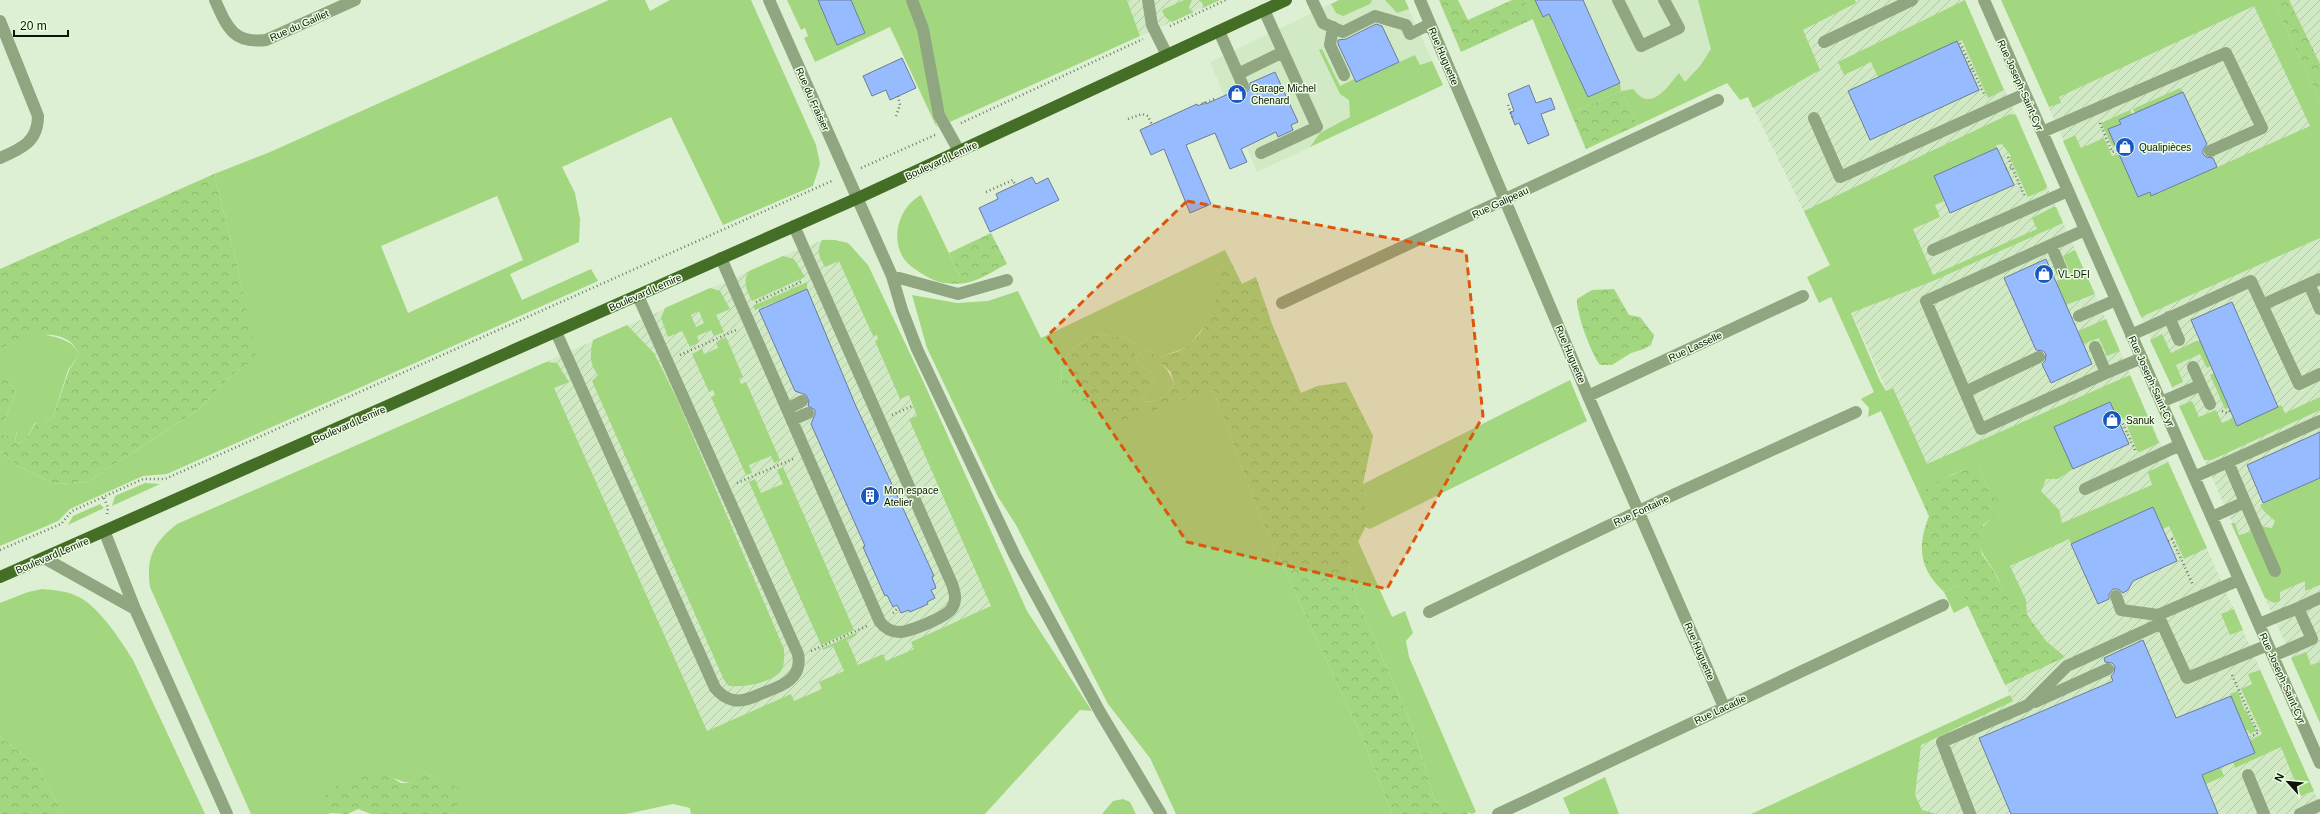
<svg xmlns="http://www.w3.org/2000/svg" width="2320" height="814" font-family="Helvetica,sans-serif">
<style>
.built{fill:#d2e9c5}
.industrial{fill:url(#industrial-furrows)}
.grass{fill:#a2d780;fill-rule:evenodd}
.forest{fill:url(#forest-crowns);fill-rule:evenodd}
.building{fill:#96bcff;stroke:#6d7c96}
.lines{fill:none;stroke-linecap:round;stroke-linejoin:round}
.path{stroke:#6e7a68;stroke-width:2.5;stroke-dasharray:1 3;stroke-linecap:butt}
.minor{stroke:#8fa681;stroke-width:12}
.major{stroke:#446d26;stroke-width:12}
.marked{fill:#dd560c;fill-opacity:0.2;stroke:#dd560c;stroke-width:3;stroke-dasharray:8 5;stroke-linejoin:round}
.labels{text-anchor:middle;stroke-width:3;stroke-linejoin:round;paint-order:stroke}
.street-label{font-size:10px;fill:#0d130a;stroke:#ebfee0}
.poi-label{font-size:10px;fill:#0d130a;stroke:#ebfee0;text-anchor:start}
</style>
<defs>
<pattern id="industrial-furrows" width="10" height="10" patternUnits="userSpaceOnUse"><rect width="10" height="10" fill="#d2e9c5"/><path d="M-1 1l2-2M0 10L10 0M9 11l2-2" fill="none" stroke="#b3c7a8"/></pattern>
<pattern id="forest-crowns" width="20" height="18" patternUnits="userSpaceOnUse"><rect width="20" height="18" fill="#a2d780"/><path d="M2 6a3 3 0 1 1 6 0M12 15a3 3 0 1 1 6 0" fill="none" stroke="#8ab86d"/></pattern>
</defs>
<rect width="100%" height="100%" fill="#def0d3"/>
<path class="built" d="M1339,0H1405L1443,85L1257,172L1210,62Z
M1525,0H1707L1727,83L1586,149Z"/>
<path class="industrial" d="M1127,0H1220L1140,36Z
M1707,0H1965L2320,805V814H1919L1898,747L2010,695L1958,585L1919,494L1923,478L1887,391L1830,265L1748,97Z
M2267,0H2320V722L2046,101Z
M827,239L848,243L868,265L923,381L1027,611L707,752L537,366L804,247Z"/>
<path class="grass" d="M609,0H645L650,11L670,0H751L816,145L820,164L813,186L723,225L671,117L562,167L575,193L580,219L579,242L510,274L522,300L591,269L598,281L167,474L143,476L70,509L58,521L0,546V451L18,466L55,484L87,482L198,410L233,374L256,358L239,273L214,174L270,152ZM497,196L523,260L408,313L381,246Z
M787,0H818L837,45L865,33L851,0H908L923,45L937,128L890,27L815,62L804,38L808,36L805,28L801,30Z
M916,0H1127L1140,36L950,122L945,114Z
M1184,0H1192L1189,7L1190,10L1194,12L1172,22L1166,18L1162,11L1164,9Z
M1199,0H1220L1203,8V4Z
M1339,0H1372L1370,4L1343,16L1336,13L1331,4Z
M1385,0H1405L1409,9L1397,13Z
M1525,0H1535L1543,17L1558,10L1552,22L1562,44L1570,40L1573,65L1588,97L1620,83L1621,91L1633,89C1636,92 1640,97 1643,98C1658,104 1671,82 1679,73L1685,82L1700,66L1711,49L1698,0H1855L1856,3L1803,30L1820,70L1753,108L1748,97L1740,100L1727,83L1638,125L1621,91L1571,113Z
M1965,0L2004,90L1988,98L1962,40L1878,77L1871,62L1844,75L1838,62Z
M2001,0H2273L2320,101V238L2141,317L2063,141L2075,135L2081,148L2104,138L2112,156L2120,154L2138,197L2150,192L2152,196L2310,126L2254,6L2059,97L2061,103L2049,107Z
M1322,49L1340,86L1354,79L1356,82L1415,55L1420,65L1432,61L1443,85L1310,147L1320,133L1350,117L1349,100L1340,94L1319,50Z
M2180,88L2183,92L2135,113L2133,109Z
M2130,110L2132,115L2119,120L2121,124L2109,129L2116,145L2112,146L2101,123Z
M2010,114L2016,115L2047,186L2046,189L2028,197L2010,158L2011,156L2002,144L1996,145L1997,148L1934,176L1944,201L1935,205L1940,217L1913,229L1933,275L2037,229L2032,218L2053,207H2056L2063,223L1933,281L1851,313L1880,381L1886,391L1893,388L1927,464L2130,375L2159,443L2140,452L2137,451L2124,418L2119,420L2110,402L2055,427L2073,469L2058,479H2046L2041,491L2059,510L2062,523L2152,485L2148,472L2168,462L2207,548L2184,559L2169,526L2163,529L2153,507L2071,544L2069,539L2010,566L2026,600L2027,615C2020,609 2012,603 2006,596C2002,590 2000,581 1996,574C1983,553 1966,538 1993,517L1990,493L1979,468C1956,468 1938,483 1919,494L1881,411L1868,417L1869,408L1861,399L1874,392L1831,297L1819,303L1807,277L1830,265L1804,211Z
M921,195L960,276C957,278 953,281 949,282C941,284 933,280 926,276C919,272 909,266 904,259C890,238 899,207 921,195Z
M822,240H835L848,243L868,265L923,381L1027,611L1092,711L1080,710L985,814H691L690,808L673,804L626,814H453L460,790L425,772L412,783C403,783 399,779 391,778C348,768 346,778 328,813L331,814H251L150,587C146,558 153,543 177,524L546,362L557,363L569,382L554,388L707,731L791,694L794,701L822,689L819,682L844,671L833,646L823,650V648L856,633L857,635L847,640L858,665L883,654L886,661L914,649L911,642L991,606L909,419L917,416L909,395L900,399L875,341L878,339L877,335L873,336L839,261L825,267C819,257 816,250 822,240Z
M1225,250L1231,262L1216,269L1219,284L1211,318L1188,347L1160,357L1125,338L1094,334L1070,351L1061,367L1062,387L1123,420L1213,390L1261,519L1362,737L1392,814H1176L1150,758L1108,704L1016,525L998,497L927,348L912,295L957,303L988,301L1018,291L1041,338Z
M2075,250L2095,294L2066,305L2056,281L2071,275L2063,256Z
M783,256L794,259L805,277L752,301C747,291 742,281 749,271Z
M807,282V289L755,310L753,306Z
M710,288L720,291L730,309L716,315L724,332L714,336L711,330L697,336L699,342L690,347L682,331L668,337L661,318L665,308ZM699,311L704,323L696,327L691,315Z
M2106,319L2120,351L2107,356L2099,338L2083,344L2078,331Z
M627,325L654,353L677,399L784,649C784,656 785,665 781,671C772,683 743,687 729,686L724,680L592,381L598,375C589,364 590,354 593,340Z
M43,334C58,338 74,340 79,355L68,370L53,417L44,423H35L27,437L19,444L15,441L17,431L4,438V422L16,392L7,379H0V350C14,340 26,336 43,334Z
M2162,334L2171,353L2196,341H2200L2211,366L2207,368L2200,354L2176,365L2183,382L2172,387L2150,340Z
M726,337L743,377L739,379L741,384L746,382L780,460L774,463L771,456L749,465L752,473L746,475L711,397L715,395L713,390L709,392L692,354L702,349L704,354L718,348L716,342Z
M1135,351C1153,360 1168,363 1174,384C1166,396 1157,404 1142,401L1155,376L1137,362Z
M2214,373L2229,408L2225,409L2210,375Z
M1570,380L1587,421L1370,529L1365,527L1363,484Z
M2320,397V410L2212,460H2204L2179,406L2192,401L2199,417L2216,410L2222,423L2233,418L2237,425L2281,405L2285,413Z
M783,467L854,630L821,645L749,482L755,479L761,493L783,484L777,470Z
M2320,478V585L2305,591V581L2280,592V601L2274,603L2265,598L2231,523H2235L2239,535L2250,532V525L2258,521L2264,527L2272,528L2275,521L2264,511L2260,505Z
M145,483L160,484L112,506L115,496Z
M100,504L104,508L68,525L73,516Z
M1358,541L1392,617L1405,611L1413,633L1406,641L1409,657L1476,812L1472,814L1435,801L1411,723L1357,600L1348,561Z
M1958,585L1969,605L1954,613L1944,592Z
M42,589C55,590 67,591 79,597C100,608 121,641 133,660L205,814H63L38,768L0,736V603L28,592Z
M2234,609L2243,630L2230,635L2221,614Z
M2306,652L2311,665L2320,662V723L2291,658Z
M2260,670L2314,791L2301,796L2281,747L2235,768L2233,762L2249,741L2262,734L2241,689L2252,684L2248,674Z
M2238,691L2244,709L2246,710L2256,731L2250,734L2248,730L2245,731L2230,694Z
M2010,695L2013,701L1921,745L1915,795L1922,810L1937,814H1751Z
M2220,767L2224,776L2206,784L2202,775Z
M1605,777L1619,814H1570L1563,798Z
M1123,799L1130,802L1136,814H1102L1113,801Z"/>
<path class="forest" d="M1439,0H1458L1468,20L1512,0H1525L1533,19L1461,52Z
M2273,0H2289L2320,64V101Z
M1621,91L1638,125L1586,149L1571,113Z
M214,174L239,273L257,358L233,374L198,410L87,482L55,484L18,466L0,451V379H7L16,392L4,422V437L17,430L15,441L19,444L27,437L36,423H44L53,417L69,370L79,355C68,323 20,335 0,350V269Z
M991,233L1007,264C978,279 969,289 935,281L949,282L960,276L949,253Z
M1231,262L1242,284L1256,277L1272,324L1301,393L1317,386L1346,382L1373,436L1363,484L1367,524L1348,561L1357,600L1411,723L1435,801L1467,811L1468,814H1392L1362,737L1261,519L1213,390L1123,421L1085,403L1062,387L1061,367L1070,351L1094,334L1125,338L1160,357C1168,354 1181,352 1188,346C1210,327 1221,297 1216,269ZM1135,351L1161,364L1171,372L1174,384C1166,396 1157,404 1142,401L1155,376L1137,362Z
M1614,289L1629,315L1640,317L1654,335L1651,345L1644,349L1631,353L1612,365H1600C1591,353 1576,313 1577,299L1592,290Z
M1969,468H1979L1990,493L1999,501L1993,517L1983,525L1979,540L1982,555L1995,573L2006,596L2027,615L2046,641L2065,657L2005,685L1958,585L1944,592C1919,569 1917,547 1929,516L1919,494L1938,481Z
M0,736L38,768L63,814H0Z
M365,770L381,771L401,783H411L425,772L460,789L461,796L453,814H371L358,809L348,814L328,813L324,797L331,789Z"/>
<path class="building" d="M818,0H851L865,33L837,45Z
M1535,0H1583L1620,83L1588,97L1549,14L1543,17Z
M1376,24L1382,26L1399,62L1356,82L1338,44V40L1346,39Z
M1957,41L1979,90L1870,140L1848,91Z
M902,58L916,88L890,100L886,90L872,96L863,76Z
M1275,72L1298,122L1291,125L1293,130L1278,137L1276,132L1241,149L1247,162L1230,169L1215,133L1186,145L1211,204L1190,213L1164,149L1151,155L1140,130L1197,104L1198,106L1205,102L1206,104L1237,90L1242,93H1246L1250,87V83Z
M1529,85L1536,103L1551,98L1555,109L1541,114L1549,135L1528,144L1519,123L1515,125L1510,112L1514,111L1508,94Z
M2183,92L2207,144L2203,150V154L2206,157L2213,158L2217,167L2151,196L2150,192L2138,197L2108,129L2121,124L2119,120Z
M1997,148L2014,185L1950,213L1934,176Z
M1032,177L1036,184L1048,178L1059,200L990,232L979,208L998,199L996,194Z
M2046,259L2092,364L2051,383L2042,364L2045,361L2046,354L2043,351L2036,350L2004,278Z
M807,289L855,404L934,576L932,577L936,588L931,590L935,598L927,602L928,604L910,612L909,610L901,613L897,605L893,607L887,595L885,596L863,547L865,546L811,424L815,414V410L808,406L809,401L806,395L795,391L759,310Z
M2232,302L2278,407L2237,426L2191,320Z
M2110,402L2129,444L2073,469L2054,427Z
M2320,432V478L2263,503L2247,465Z
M2153,507L2177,561L2133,581L2128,590L2123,593L2118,589H2113L2109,594V599L2098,604L2071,544Z
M2143,640L2176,718L2231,696L2255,753L2202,775L2218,814H2011L1979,738L2113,681L2111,676L2114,673L2115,666L2112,663L2105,662L2104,658Z"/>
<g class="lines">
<path class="path" d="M1170,26L1226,0
M1960,43L1973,70
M1970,71L1973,70L1985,96
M1202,104L1214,99
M1508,105L1513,119
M896,116L900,105L898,96
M1128,119L1142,114L1148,116L1152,125
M961,123L1143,39
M2100,123L2112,152L2118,150
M2008,157L2012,167
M861,168L935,135
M2006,169L2012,167L2024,195
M986,192L1013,180L1015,185
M756,302L803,281
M680,355L736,330
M2222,411L2227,413L2230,411
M892,415L912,406
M2120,423L2122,422L2135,450
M737,483L793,459
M104,498L108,508L107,514
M2168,541L2172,539L2193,585
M0,550L61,524L72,511L143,479H165L834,180
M893,613L898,608
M811,651L867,626
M2232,675L2258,733L2250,737"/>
<path class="minor" d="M215,0C227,27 233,44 266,40L355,0
M769,0L892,276L902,310L917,349L1015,556L1100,712L1161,814
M912,0L923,29L939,115L959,151
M1148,0L1152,25L1167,55
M1312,0L1323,23L1343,32L1375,16L1406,25L1410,34L1430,24
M1420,0L1588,396L1724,707
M1618,0L1641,46L1679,28L1664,0
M1984,0L2320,763
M0,21L38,116C38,142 21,149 0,158
M1333,27L1330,45L1344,75
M1219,31L1238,74L1283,52L1264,10
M1824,42L1912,0
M1238,74L1243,86
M1814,118L1840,177L2025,94
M2042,132L2226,53L2262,128L2210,151
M1261,153L1317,127L1283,52
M2051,245L1926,301L1981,429L2106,373
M1933,250L2068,191
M721,258L880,622C885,628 891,632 899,632C909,632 947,617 952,608C957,600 955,593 952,584L794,226
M2062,271L2051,245L2085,230
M892,276L958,294L1007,280
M2309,284L2320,309
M1282,303L1718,100
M2262,305L2320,279
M2079,316L2116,300
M2169,317L2179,340
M556,332L715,688C720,694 725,698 733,700C744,702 753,697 763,693C782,686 803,679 798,654L638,296
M2131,335L2251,281L2299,384L2320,374
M2095,347L2106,373L2142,358
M2201,385L2210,404
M1965,392L2039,357
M1588,396L1803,296
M2161,402L2201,385L2193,367
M787,409L802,401
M792,420L808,413
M2228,462L2320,421
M2194,477L2228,462L2245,502L2212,517
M2085,489L2180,445
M2245,502L2275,571
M105,533L135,609L227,814
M44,558L135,609
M2239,580L2158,615L2187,678L2268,645
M2116,596L2121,610L2158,615
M2298,608L2320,598
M1429,612L1662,500L1856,412
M2259,624L2298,608L2312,639L2273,656
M2035,702L2108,669
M2248,775L2264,814
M1498,814L1943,605
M1970,814L1942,742L2028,705L2067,666L2162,623
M2300,814L2320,805"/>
<path class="major" d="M0,577L858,198L1286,0"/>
</g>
<path class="marked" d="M1187,201L1466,252L1483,416L1387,589L1187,542L1047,336Z"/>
<defs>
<g id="shop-disc" transform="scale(1)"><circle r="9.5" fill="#1a56c2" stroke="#ebfee0"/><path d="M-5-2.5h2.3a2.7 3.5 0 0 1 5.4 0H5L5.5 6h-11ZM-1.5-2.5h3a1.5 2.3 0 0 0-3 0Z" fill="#fff"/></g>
<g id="building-disc" transform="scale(1)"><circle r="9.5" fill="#1a56c2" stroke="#ebfee0"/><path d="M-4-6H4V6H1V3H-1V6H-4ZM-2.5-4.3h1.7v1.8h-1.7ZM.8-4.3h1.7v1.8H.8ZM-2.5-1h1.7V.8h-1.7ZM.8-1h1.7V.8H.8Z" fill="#fff"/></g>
</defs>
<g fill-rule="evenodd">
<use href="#shop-disc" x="1237" y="94"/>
<use href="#shop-disc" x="2125" y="147"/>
<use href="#shop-disc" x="2044" y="274"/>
<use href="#shop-disc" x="2112" y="420"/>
<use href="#building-disc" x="870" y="496"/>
</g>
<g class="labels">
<g class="street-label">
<text transform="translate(299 25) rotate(-24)" y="4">Rue du Gaillet</text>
<text transform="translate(1444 56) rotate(67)" y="4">Rue Huguette</text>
<text transform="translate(2021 85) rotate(66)" y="4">Rue Joseph-Saint-Cyr</text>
<text transform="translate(813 99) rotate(66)" y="4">Rue du Fraisier</text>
<text transform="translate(941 160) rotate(-25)" y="4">Boulevard Lemire</text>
<text transform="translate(1500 202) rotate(-25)" y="4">Rue Galipeau</text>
<text transform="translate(645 292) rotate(-24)" y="4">Boulevard Lemire</text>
<text transform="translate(1695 346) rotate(-25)" y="4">Rue Lasselle</text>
<text transform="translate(1571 354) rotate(67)" y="4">Rue Huguette</text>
<text transform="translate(2152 381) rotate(66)" y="4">Rue Joseph-Saint-Cyr</text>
<text transform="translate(349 424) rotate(-24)" y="4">Boulevard Lemire</text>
<text transform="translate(1641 510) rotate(-25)" y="4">Rue Fontaine</text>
<text transform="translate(52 555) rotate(-23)" y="4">Boulevard Lemire</text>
<text transform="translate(1700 651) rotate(67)" y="4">Rue Huguette</text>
<text transform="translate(2283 678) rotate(66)" y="4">Rue Joseph-Saint-Cyr</text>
<text transform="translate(1720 709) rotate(-25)" y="4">Rue Lacadie</text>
</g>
<g class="poi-label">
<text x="1251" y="92">Garage Michel<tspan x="1251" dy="12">Chenard</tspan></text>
<text x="2139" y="151">Qualipièces</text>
<text x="2058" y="278">VL-DFI</text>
<text x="2126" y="424">Sanuk</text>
<text x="884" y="494">Mon espace<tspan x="884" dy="12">Atelier</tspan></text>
</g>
</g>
<g transform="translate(2288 782) rotate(297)" stroke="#ebfee0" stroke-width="3" paint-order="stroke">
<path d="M0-3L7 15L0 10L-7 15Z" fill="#0d130a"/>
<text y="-6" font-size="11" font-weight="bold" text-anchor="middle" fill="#0d130a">N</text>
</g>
<path d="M14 30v6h54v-6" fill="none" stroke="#0d130a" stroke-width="2"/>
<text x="20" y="30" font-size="12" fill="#0d130a" stroke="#ebfee0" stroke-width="3" paint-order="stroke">20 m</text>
</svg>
